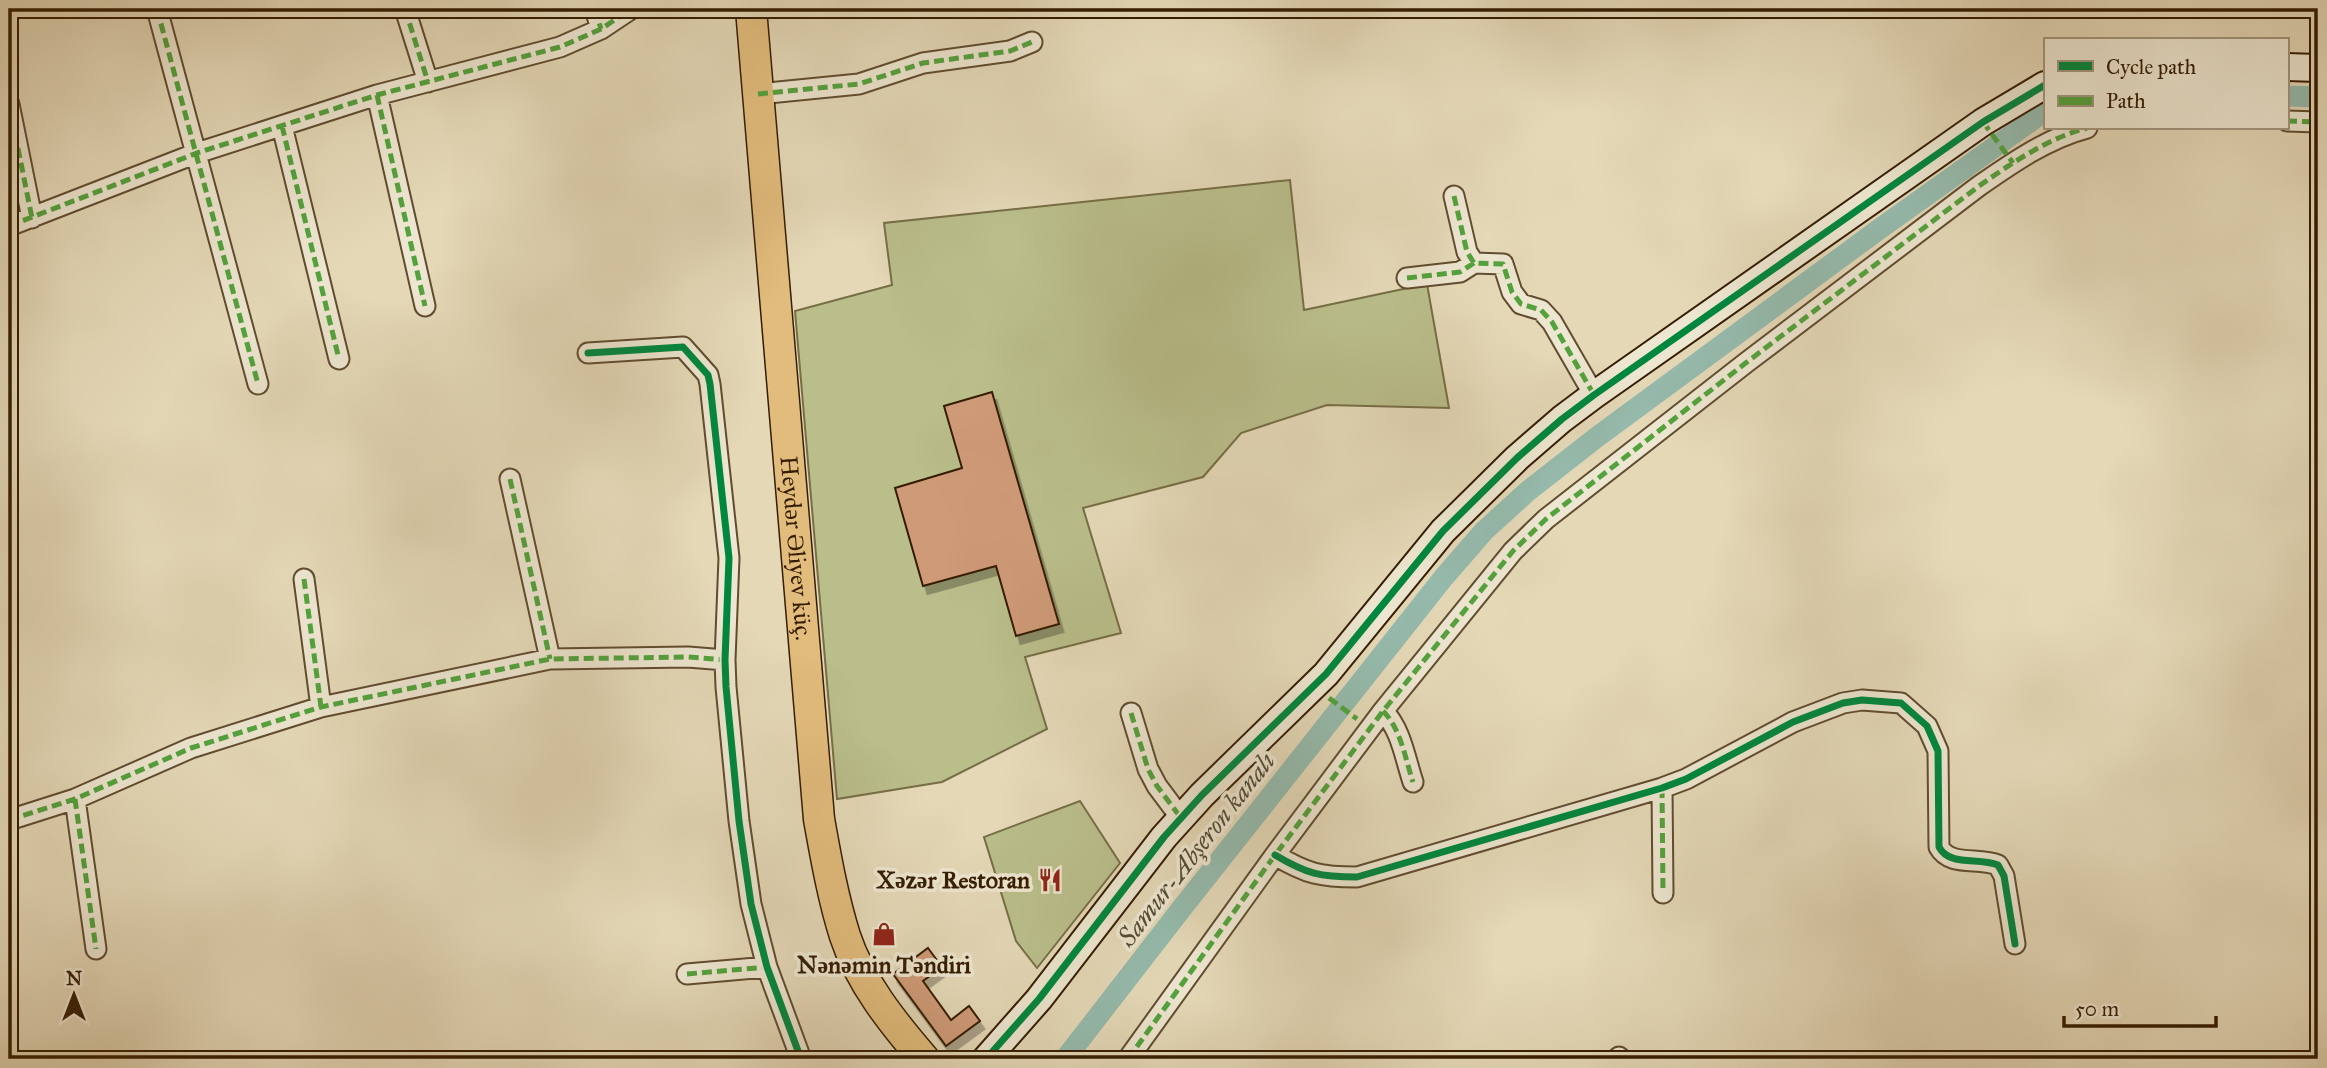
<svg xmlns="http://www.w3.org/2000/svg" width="2327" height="1068" font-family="'IM FELL Great Primer',serif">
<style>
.park{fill:#b9be8b;stroke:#776e46;stroke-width:2}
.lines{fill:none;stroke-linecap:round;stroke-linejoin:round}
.canal{stroke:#95baac;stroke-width:21}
.building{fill:#cf9a78;stroke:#351d02;stroke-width:2;filter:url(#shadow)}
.street-casing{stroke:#614c2f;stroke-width:23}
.secondary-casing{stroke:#351d02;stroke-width:30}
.primary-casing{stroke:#351d02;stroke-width:33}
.street{stroke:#ede6d0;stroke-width:19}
.secondary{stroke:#ede6d0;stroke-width:26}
.primary{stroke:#e2bc7c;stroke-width:30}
.quiet{stroke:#53a23d;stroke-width:5;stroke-dasharray:10 5;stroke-linecap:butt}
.cycleway-casing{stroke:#ede6d0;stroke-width:11}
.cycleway{stroke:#00873e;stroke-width:7}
.labels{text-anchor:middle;stroke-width:7;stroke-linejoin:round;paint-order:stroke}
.street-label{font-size:24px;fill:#351d02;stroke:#ede6d0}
.poi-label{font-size:24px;font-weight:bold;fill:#351d02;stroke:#ede6d0;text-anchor:end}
.water-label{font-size:26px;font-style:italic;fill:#524c35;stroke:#ede6d0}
</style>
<defs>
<filter id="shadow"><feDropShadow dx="4.5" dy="8" stdDeviation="0" flood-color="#0004"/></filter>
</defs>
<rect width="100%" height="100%" fill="#e4d8b7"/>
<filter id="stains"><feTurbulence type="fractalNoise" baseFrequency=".00286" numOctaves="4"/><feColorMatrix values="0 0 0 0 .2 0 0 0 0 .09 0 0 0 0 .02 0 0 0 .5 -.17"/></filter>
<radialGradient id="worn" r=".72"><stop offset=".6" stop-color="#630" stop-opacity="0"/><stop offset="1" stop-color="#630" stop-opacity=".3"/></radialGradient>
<path class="park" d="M1290,180L1304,310L1427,284L1449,408L1327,405L1241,433L1203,477L1083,508L1121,633L1025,657L1047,729L942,782L837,799L795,311L892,285L884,223Z
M1080,801L1120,863L1037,968L1016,941L984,837Z"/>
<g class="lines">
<path class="canal" d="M2287,96L2318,97
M1065,1059L1182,908L1444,577L1484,531L1528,491L1597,437L1878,230L2045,111"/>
</g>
<path class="building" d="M992,392L1059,624L1016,636L996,566L923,586L895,488L962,468L944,406Z
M928,948L942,967L923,981L951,1020L969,1006L980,1021L946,1046L893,974Z"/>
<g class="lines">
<g class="street-casing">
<path id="street" d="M157,9L258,384
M405,9L428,82
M595,9L601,29
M758,94L859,84L923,63L1010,51L1032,42
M377,95L425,306
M9,104L32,218
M2287,121L2318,122
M282,126L339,359
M1454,196L1467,252L1474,263L1503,264L1512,292L1521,304L1541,310L1552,322L1594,395
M9,226L197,153L377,95L560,47L601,29L631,9
M1407,278L1460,272L1474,263
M588,353L683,347L708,375L710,384L729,558L725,660L726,687L739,821L751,904L767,967L801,1059
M510,479L550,659
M304,579L321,707
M1383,711C1401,729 1405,758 1413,782
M1131,713L1148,769L1157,786L1181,818
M1662,788L1663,893
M75,799L96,949
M9,820L75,799L191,748L321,707L550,659L688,657L725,660
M1275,855C1307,874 1320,877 1357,877L1662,788L1686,779L1793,722L1843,703L1862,700L1901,703L1927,726L1938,751L1939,847C1950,867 1978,857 1998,865L2004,876L2015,944
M687,974L767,967
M1619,1057V1059
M1128,1059L1275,855L1383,711L1513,551L1546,519L1747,362L1979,186C2012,163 2048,138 2087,128"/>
</g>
<g class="secondary-casing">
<path id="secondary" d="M2287,67L2318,68
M986,1059L1039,999L1164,837L1202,795L1326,674L1443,531L1517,458L1562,419L1594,395L1983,122L2045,85"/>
</g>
<g class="primary-casing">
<g id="primary">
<path id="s1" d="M751,9L819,819C826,858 833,898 845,936C860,982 893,1023 924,1059"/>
</g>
</g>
<use href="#street" class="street"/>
<use href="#secondary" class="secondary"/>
<use href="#primary" class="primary"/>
<path class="quiet" d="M157,9L258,384
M405,9L428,82
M595,9L601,29
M758,94L859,84L923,63L1010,51L1032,42
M377,95L425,306
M9,104L32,218
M2287,121L2318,122
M1983,122L2013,163
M282,126L339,359
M1454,196L1467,252L1474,263L1503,264L1512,292L1521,304L1541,310L1552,322L1594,395
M9,226L197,153L377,95L560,47L601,29L631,9
M1407,278L1460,272L1474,263
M510,479L550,659
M304,579L321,707
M1329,698L1357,719
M1383,711C1401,729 1405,758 1413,782
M1131,713L1148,769L1157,786L1181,818
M1662,788L1663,893
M75,799L96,949
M9,820L75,799L191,748L321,707L550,659L688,657L725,660
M687,974L767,967
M1619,1057V1059
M1128,1059L1275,855L1383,711L1513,551L1546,519L1747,362L1979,186C2012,163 2048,138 2087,128"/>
<g class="cycleway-casing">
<path id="cycleway" d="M588,353L683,347L708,375L710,384L729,558L725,660L726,687L739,821L751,904L767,967L801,1059
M1275,855C1307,874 1320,877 1357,877L1662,788L1686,779L1793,722L1843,703L1862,700L1901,703L1927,726L1938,751L1939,847C1950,867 1978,857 1998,865L2004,876L2015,944
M986,1059L1039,999L1164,837L1202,795L1326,674L1443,531L1517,458L1562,419L1594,395L1983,122L2045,85"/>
</g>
<use href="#cycleway" class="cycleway"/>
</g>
<defs>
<g id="restaurant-bare" transform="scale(1.89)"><path d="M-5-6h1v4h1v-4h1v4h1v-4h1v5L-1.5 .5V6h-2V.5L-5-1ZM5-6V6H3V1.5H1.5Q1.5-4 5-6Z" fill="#8f2418" stroke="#ede6d0" stroke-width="2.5" paint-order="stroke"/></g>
<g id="shop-bare" transform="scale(1.89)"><path d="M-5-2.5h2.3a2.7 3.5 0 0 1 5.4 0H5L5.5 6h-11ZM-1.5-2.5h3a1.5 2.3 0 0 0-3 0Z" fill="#8f2418" stroke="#ede6d0" stroke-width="2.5" paint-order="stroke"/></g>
</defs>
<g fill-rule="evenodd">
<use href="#restaurant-bare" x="1050" y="880"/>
<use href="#shop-bare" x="884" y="934"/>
</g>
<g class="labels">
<g class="street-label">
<text dy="8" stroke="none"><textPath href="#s1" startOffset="541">Heydər Əliyev küç.</textPath></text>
</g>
<g class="poi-label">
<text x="1030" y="888">Xəzər Restoran</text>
<text x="884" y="973" text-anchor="middle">Nənəmin Təndiri</text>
</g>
<g class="water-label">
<text transform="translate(1196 849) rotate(-52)" y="9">Samur-Abşeron kanalı</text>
</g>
</g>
<rect width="2327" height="1068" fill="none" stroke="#e4d8b7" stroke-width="35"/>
<rect x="10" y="10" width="2306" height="1047" fill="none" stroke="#351d02" stroke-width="3.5"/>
<rect x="18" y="18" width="2292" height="1033" fill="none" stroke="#351d02" stroke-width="2"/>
<rect x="2044" y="38" width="245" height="91" fill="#ede6d0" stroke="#a3967e" stroke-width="2"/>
<rect x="2058" y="61" width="35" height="10" fill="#00873e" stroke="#a3967e" stroke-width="2"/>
<text x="2106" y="74" font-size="21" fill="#351d02">Cycle path</text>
<rect x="2058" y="96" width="35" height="10" fill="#53a23d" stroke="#a3967e" stroke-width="2"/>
<text x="2106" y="108" font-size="21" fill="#351d02">Path</text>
<g transform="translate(74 995)" stroke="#ede6d0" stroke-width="5" paint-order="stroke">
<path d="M0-5L12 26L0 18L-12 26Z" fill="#351d02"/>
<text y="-10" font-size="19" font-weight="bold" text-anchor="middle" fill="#351d02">N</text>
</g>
<path d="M2064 1016v10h152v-10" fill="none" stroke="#351d02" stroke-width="3.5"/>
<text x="2075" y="1016" font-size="21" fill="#351d02" stroke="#ede6d0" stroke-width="5" paint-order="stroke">50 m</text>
<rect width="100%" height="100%" filter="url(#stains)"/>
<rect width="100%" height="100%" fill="url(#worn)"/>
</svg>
